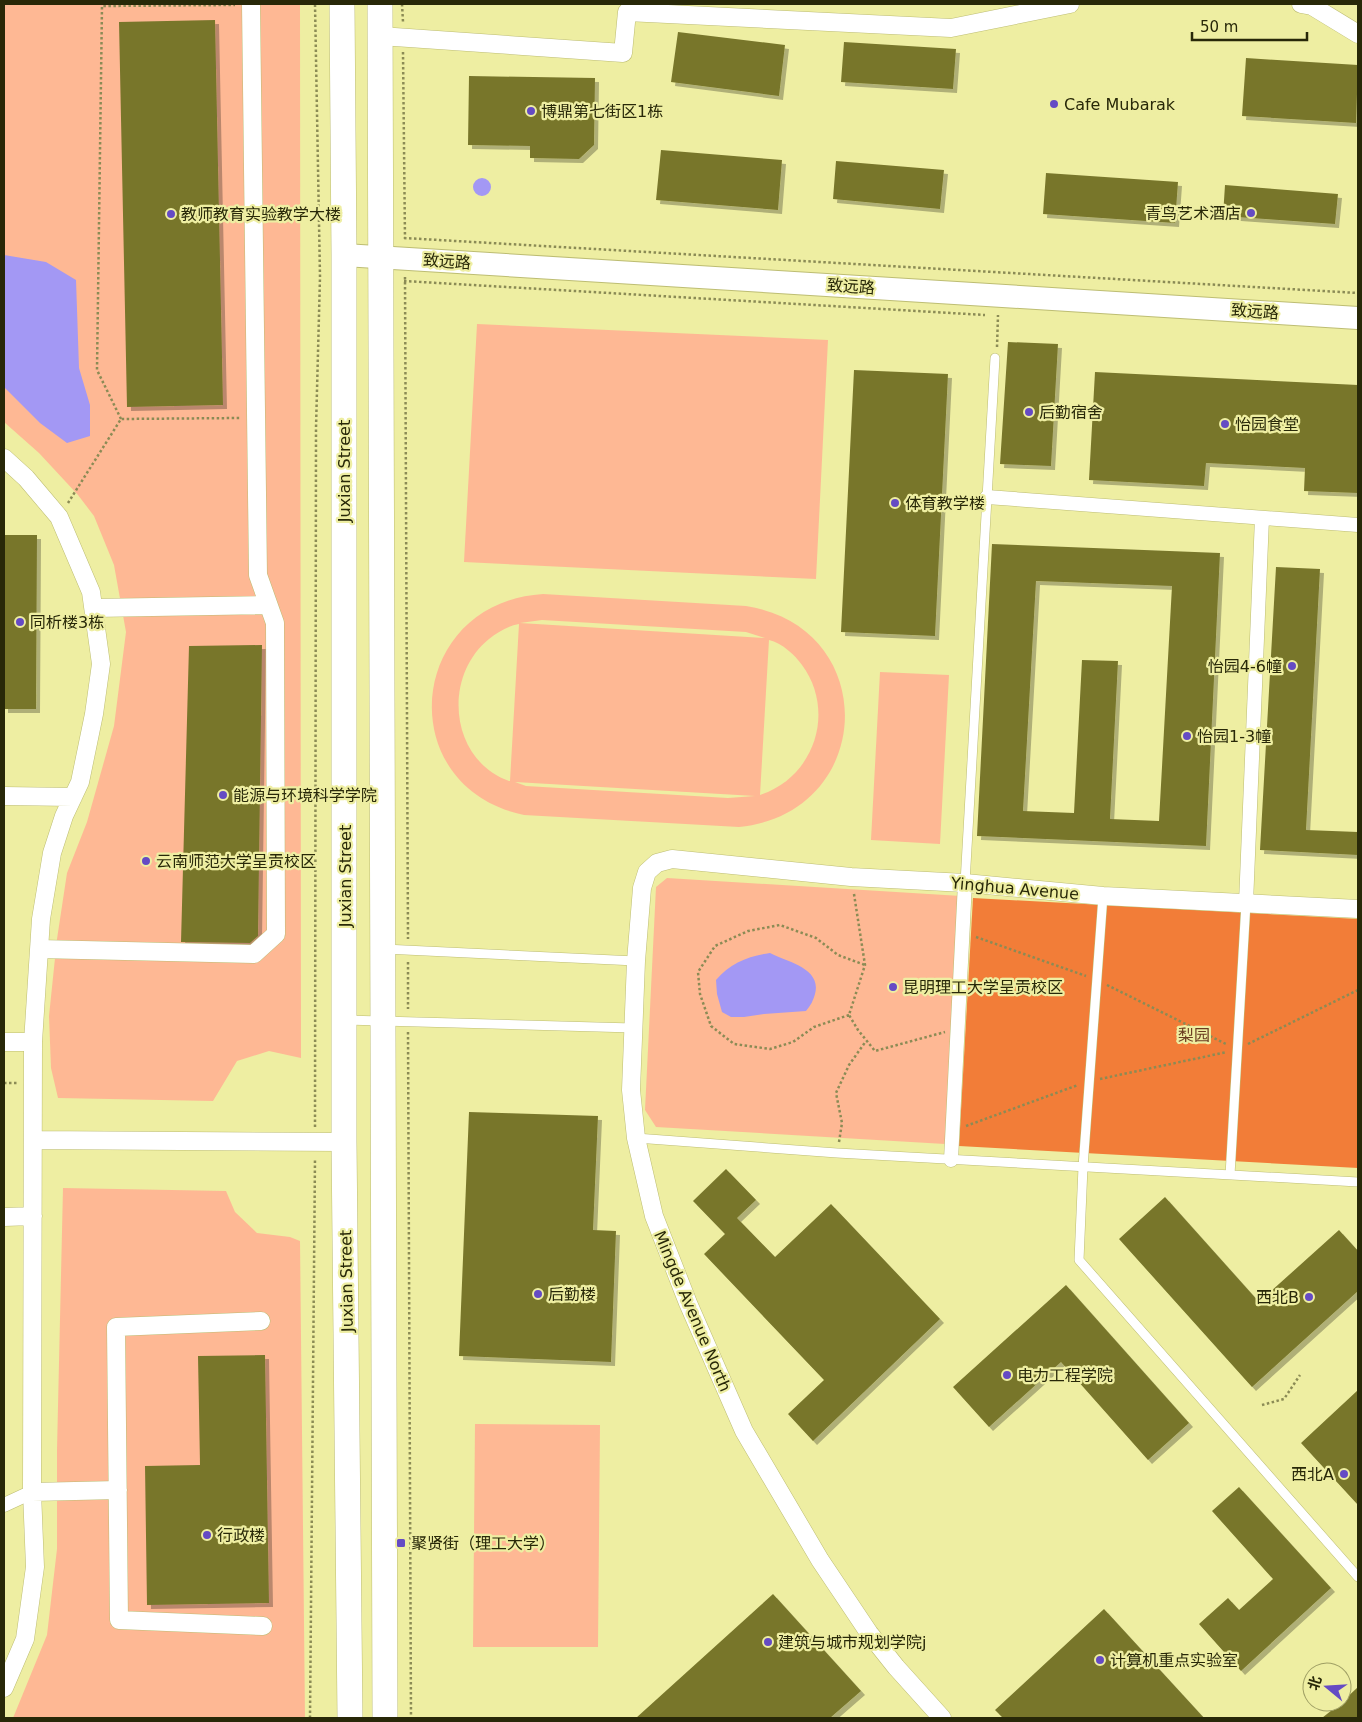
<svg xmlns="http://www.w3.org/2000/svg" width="1362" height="1722" font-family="'DejaVu Sans','Noto Sans SC',sans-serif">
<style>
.green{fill:#feb894;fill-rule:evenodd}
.forest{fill:#f27d38}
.water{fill:#a398f4}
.building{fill:#78762c;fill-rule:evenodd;filter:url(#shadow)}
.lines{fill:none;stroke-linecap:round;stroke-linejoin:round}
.service-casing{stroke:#bdbd73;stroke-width:10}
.pedestrian-casing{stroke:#bdbd73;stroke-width:15}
.minor-casing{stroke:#bdbd73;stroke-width:19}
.tertiary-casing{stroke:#bdbd73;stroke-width:24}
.secondary-casing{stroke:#bdbd73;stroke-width:26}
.path{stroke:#8b8b55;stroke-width:2.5;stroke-dasharray:2.5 2.5;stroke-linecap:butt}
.service{stroke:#fff;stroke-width:9}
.pedestrian{stroke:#fff;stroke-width:14}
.minor{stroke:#fff;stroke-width:18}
.tertiary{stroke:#fff;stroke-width:22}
.secondary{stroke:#fff;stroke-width:25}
.poi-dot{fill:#654bc4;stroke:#eeeea2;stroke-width:2}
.labels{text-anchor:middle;stroke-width:4.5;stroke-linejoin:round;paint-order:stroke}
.poi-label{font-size:16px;fill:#282808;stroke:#eeeea2;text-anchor:start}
.street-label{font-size:16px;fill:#282808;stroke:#eeeea2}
.park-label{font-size:16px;fill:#6a3a20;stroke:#eeeea2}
</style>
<defs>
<filter id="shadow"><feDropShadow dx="4" dy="4" stdDeviation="0" flood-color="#0004"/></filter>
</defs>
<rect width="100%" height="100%" fill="#eeeea2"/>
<path class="green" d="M4,4H300L301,1058L269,1051L237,1061L213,1101L58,1098L51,1068L49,1016L57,939L67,873L87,822L114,726L126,632L114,565L94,516L78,495L39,453L4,422Z
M477,324L828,340L816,579L464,562Z
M543,594L746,606C882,627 876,813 739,827L524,815C391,787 406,603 543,594ZM542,620L746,632L765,638L520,623ZM519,624L510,781H509C450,760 442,677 489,639C498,632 508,626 519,624ZM769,640C782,643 795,655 802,665C836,711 815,777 760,795ZM515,782L755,796L728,798L526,786Z
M880,672L949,675L940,844L871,840Z
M667,878L961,896L945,1144L656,1127L645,1110L656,887Z
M63,1188L226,1191L235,1212L257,1233L290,1237L300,1241L305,1718H13L47,1635L57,1549V1450Z
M475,1424L600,1425L598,1647H473Z"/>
<path class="forest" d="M973,898L1358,919V1168L959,1146Z"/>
<path class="water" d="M473 187a9 9 0 1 1 18 0a9 9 0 1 1-18 0Z
M4,255L46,262L76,280L79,368L90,405V436L67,443L40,423L4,387Z
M770,953C787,962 822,968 815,994C813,1001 811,1005 806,1011L764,1014L744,1017H731L722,1012L717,994L716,980C730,963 749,956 770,953Z"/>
<path class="building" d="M215,20L223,405L127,407L119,22Z
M678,32L785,45L779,96L671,82Z
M844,42L956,49L953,89L841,82Z
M1246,58L1358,65L1356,123L1242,116Z
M469,76L595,78L594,145L579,159L530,158V146L468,145Z
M661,150L782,160L778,210L656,200Z
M836,161L944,170L940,209L833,199Z
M1046,173L1178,182L1175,223L1043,214Z
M1225,185L1338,194L1335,224L1223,216Z
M1008,342L1058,344L1051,466L1000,464Z
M854,370L948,374L935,636L841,632Z
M1095,372L1358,385V493L1304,491L1305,468L1206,463L1204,486L1089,480Z
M4,535H37L36,709H4Z
M992,544L1220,553L1206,846L977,836ZM1036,581L1172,586L1159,821L1110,819L1118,661L1082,660L1074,813L1023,811Z
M1276,567L1320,569L1306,830L1358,832V855L1260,850Z
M262,645L258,936L250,943L181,942L189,646Z
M469,1112L598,1116L593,1230L616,1231L611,1362L459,1356Z
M726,1169L756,1200L737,1218L775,1257L831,1204L940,1319L813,1441L788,1414L824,1380L704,1254L725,1234L693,1201Z
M1165,1197L1259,1302L1339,1230L1358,1251V1291L1252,1387L1119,1239Z
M1066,1285L1189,1423L1148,1460L1061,1362L989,1427L953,1387Z
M265,1355L269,1603L147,1605L145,1466L200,1465L198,1356Z
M1358,1390V1505L1301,1443Z
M1239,1487L1331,1588L1241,1671L1199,1624L1228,1598L1239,1610L1273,1579L1212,1511Z
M773,1594L861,1691L830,1718H636Z
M1104,1609L1204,1718H1003L995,1710Z
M1358,1687V1718H1322L1342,1702Z"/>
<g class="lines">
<g class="service-casing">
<path id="service" d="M965,883L995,358
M1103,896L1083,1167L1079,1260L1358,1577
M384,949L636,961
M345,1020L633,1028
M636,1138L837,1153L1358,1182
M1230,1175L1246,903"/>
</g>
<g class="pedestrian-casing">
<path id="pedestrian" d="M987,497L1358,525
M1246,903L1262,518
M951,1160L965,883
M4,1505L32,1492"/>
</g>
<g class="minor-casing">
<path id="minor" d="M1301,4L1312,6L1358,34
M380,36L623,53L627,12L951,28L1070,4
M4,458L26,478L59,517L91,592L101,664L94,714L80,782L64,816L52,853L41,919L33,1042L32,1492L35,1567L25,1639L4,1688
M94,608L268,605
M4,796L73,797
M39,949L254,954L276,934L275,623L258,575L251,4
M4,1042H33
M33,1140L344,1142
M4,1217L33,1216
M261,1321L116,1327L119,1620L263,1626
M32,1492L118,1490
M942,1718L896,1667L869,1633L820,1560L744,1431L688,1303L654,1216L636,1138L631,1090L636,961L642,888L647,872L657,863L672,859L851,877L965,883L1103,896L1358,909"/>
</g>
<g class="tertiary-casing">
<path id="tertiary" d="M344,255L1358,318"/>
</g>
<g class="secondary-casing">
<path id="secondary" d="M342,4L344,255V1142L350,1718
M380,4L385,1718"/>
</g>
<path class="path" d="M402,4L403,22
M403,52L405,239
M404,238L1358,293
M405,277L408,939
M404,281L985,315
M997,347L998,315
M121,419L97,370L102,6L235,5
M68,503L121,419L241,418
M854,894L865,965L849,1015L858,1030L875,1051L945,1032
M976,937L1086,976
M408,962V1009
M1107,985L1226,1044
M849,1015L814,1027L793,1042L770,1049L734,1044L711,1026L700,994L698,972L715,946L748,931L780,925L816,938L838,955L865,965
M408,1032L411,1718
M1248,1044L1358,990
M1100,1079L1227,1052
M4,1083H17
M966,1126L1078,1085
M315,1127L316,428L320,277L315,4
M839,1142L842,1123L836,1093L849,1065L866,1041
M1262,1405L1284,1399L1300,1375
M310,1718L315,1158"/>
<use href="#service" class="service"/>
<use href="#pedestrian" class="pedestrian"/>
<use href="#minor" class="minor"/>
<use href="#tertiary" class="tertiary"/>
<use href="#secondary" class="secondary"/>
</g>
<g class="poi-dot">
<circle cx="1054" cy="104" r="5"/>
<circle cx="531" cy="111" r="5"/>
<circle cx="1251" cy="213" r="5"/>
<circle cx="171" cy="214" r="5"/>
<circle cx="1029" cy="412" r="5"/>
<circle cx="1225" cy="424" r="5"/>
<circle cx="895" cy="503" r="5"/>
<circle cx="20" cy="622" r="5"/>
<circle cx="1292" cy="666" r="5"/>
<circle cx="1187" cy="736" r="5"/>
<circle cx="223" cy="795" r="5"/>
<circle cx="146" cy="861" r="5"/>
<circle cx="893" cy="987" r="5"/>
<circle cx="538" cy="1294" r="5"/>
<circle cx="1309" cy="1297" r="5"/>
<circle cx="1007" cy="1375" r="5"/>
<circle cx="1344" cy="1474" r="5"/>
<circle cx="207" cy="1535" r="5"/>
<rect x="396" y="1538" width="10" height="10" rx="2.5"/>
<circle cx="768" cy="1642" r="5"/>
<circle cx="1100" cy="1660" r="5"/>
</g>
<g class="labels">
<g class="poi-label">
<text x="1064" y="110">Cafe Mubarak</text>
<text x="541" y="117">博鼎第七街区1栋</text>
<text x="1241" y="219" text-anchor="end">青鸟艺术酒店</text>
<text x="181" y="220">教师教育实验教学大楼</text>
<text x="1039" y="418">后勤宿舍</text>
<text x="1235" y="430">怡园食堂</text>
<text x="905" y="509">体育教学楼</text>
<text x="30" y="628">同析楼3栋</text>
<text x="1282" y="672" text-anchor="end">怡园4-6幢</text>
<text x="1197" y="742">怡园1-3幢</text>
<text x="233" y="801">能源与环境科学学院</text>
<text x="156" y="867">云南师范大学呈贡校区</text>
<text x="903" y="993">昆明理工大学呈贡校区</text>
<text x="548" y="1300">后勤楼</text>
<text x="1299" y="1303" text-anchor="end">西北B</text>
<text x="1017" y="1381">电力工程学院</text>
<text x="1334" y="1480" text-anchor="end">西北A</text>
<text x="217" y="1541">行政楼</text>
<text x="411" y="1549">聚贤街（理工大学）</text>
<text x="778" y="1648">建筑与城市规划学院j</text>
<text x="1110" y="1666">计算机重点实验室</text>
</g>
<g class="street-label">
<text transform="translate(447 261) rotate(4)" y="6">致远路</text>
<text transform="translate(851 286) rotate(4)" y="6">致远路</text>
<text transform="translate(1255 311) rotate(4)" y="6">致远路</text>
<text transform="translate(344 471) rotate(-90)" y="6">Juxian Street</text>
<text transform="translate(345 876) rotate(-90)" y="6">Juxian Street</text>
<text transform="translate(1015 888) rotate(5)" y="6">Yinghua Avenue</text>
<text transform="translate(346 1281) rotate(-91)" y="6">Juxian Street</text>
<text transform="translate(693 1311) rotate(67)" y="6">Mingde Avenue North</text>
</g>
<g class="park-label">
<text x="1194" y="1041">梨园</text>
</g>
</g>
<rect width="1362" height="1722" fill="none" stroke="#282808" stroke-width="10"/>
<g transform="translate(1327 1687) rotate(288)"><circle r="24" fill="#eeeea2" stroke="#9f9f64"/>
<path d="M0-4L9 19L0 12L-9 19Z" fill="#654bc4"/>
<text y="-8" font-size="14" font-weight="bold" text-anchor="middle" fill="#282808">北</text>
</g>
<path d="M1192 32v8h115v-8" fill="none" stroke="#282808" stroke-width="2.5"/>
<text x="1200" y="32" font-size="15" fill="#282808" stroke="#eeeea2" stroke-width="4" paint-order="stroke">50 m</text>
</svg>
